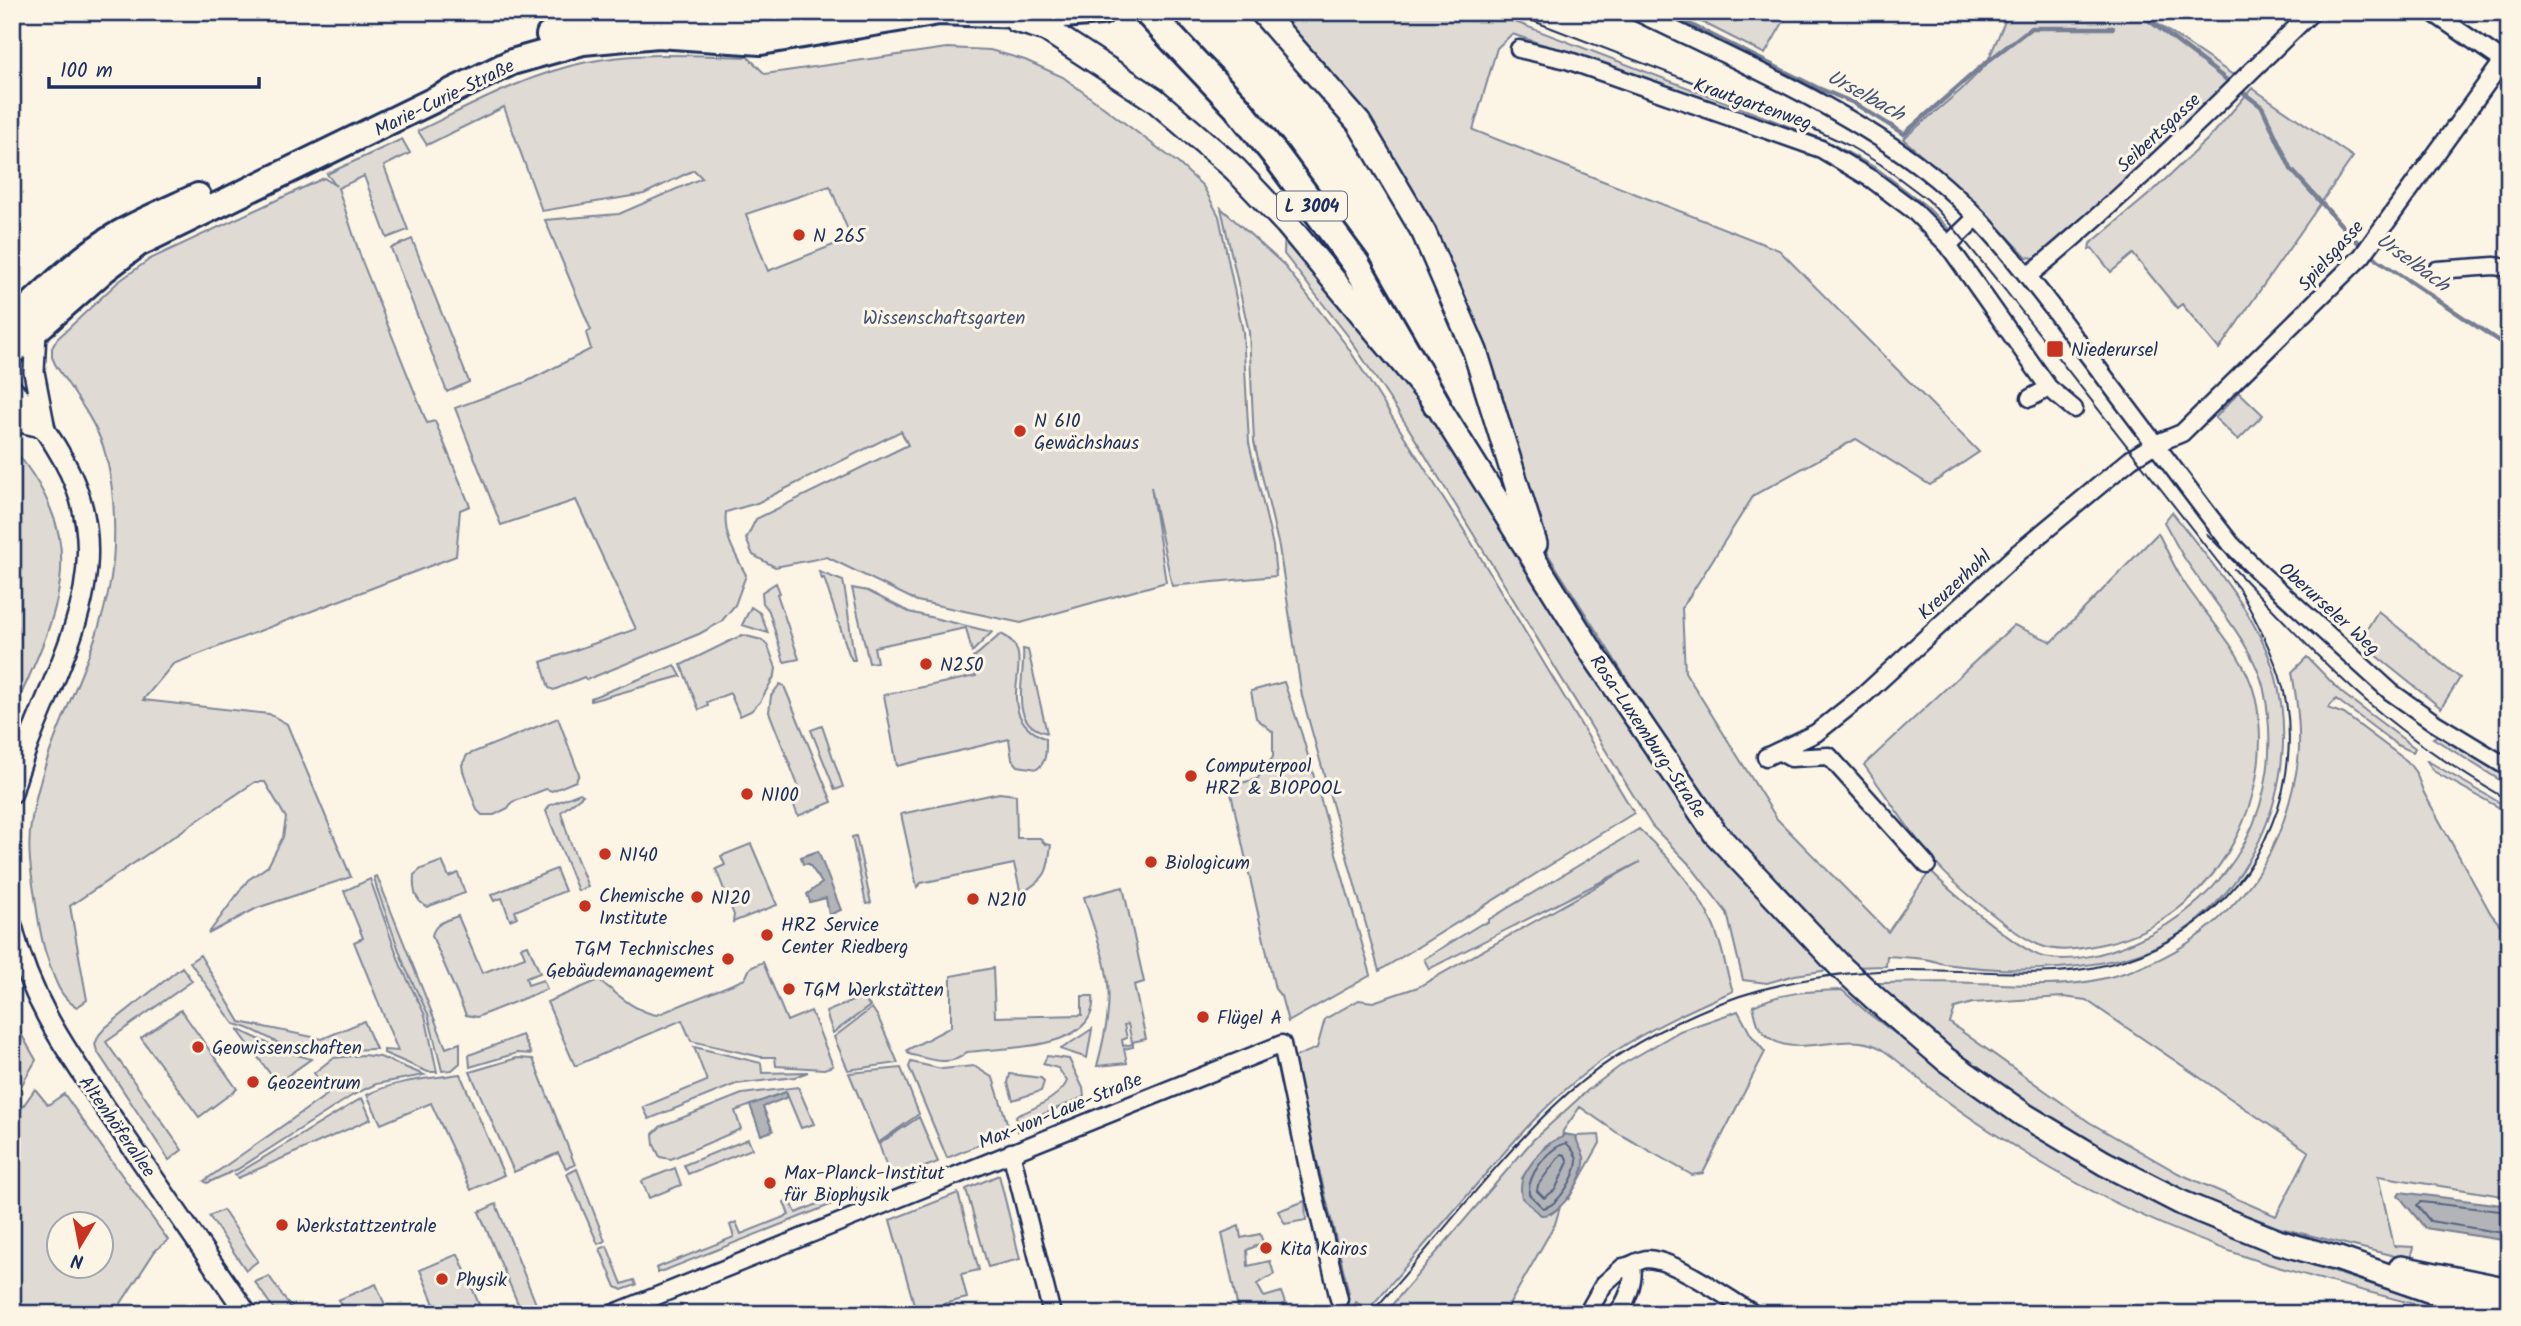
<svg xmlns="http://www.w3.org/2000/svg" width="2521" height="1326" font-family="Kalam,sans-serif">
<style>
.green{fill:#dfdbd4;stroke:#7d8599;stroke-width:2;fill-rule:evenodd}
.water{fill:#b2b4b8;stroke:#767f94;stroke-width:2}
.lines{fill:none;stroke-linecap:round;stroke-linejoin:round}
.shore{stroke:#576482;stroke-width:2}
.stream{stroke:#767f94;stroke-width:4.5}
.minor-casing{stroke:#1b2f5e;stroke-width:21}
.tertiary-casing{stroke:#1b2f5e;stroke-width:24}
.secondary-casing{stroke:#1b2f5e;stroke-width:28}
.primary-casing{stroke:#1b2f5e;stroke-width:30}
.trunk-casing{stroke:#1b2f5e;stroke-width:32}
.minor{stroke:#fcf5e5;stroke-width:16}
.tertiary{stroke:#fcf5e5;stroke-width:19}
.secondary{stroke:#fcf5e5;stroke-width:23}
.primary{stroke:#fcf5e5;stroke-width:24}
.trunk{stroke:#fcf5e5;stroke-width:26}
.tram{stroke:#1b2f5e;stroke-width:2}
.poi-dot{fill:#c8321e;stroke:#fcf5e5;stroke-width:2.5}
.labels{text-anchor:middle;stroke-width:6;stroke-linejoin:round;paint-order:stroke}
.shield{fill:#fcf5e5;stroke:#5e6a86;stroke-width:2}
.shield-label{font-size:18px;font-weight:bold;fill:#1b2f5e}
.street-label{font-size:19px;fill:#1b2f5e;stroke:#fcf5e5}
.poi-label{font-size:19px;fill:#1b2f5e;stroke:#fcf5e5;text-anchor:start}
.park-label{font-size:19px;fill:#425176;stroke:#fcf5e5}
.water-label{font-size:21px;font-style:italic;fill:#485779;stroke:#fcf5e5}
</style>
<rect width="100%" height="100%" fill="#fcf5e5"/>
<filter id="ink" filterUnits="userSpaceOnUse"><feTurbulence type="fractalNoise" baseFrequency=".0143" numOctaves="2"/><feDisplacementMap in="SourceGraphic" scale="14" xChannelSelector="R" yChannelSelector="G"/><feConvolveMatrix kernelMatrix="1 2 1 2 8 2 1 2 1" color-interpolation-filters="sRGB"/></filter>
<g filter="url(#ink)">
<path class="green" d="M1268,12H1489L1825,140L1878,169L1925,205L1949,229L1943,231L1823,145L1697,97L1512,34L1497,48L1473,130L1779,250L1979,452L1930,485L1856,439L1754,495L1682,608L1685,672L1777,819L1888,932L1930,871C1950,891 2020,952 2044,957C2072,963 2106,954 2131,943C2235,900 2287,800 2264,690C2255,647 2209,596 2185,559C2177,547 2171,534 2164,522L2172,512C2211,563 2259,615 2276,678C2306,792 2240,931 2119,959C2064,972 2001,972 1945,964C1939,963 1935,961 1930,960C1916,957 1901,957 1887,956L1886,966L1851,967L1722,826L1677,765L1654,722L1537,537L1430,227Z
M1682,12H1789L1765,54Z
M2009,12H2140L2233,75C2197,113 2161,150 2122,185C2094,210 2063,231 2036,258L2027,257L1965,192L1903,139L1961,90L1986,65Z
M947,48L990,50L1025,60L1063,77L1178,163L1203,186L1219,216L1243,332L1249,443L1273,546L1276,576L1172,586L1151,487L1166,582L1021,623L917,601L827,557L775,567L753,555L746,539L756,519L908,445L901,431L757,503L726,512C723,535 735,554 746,575L735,605L721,622L699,634L586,680L584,677L554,690L549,688L541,662L636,629L576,500L501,525L455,408L526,382L591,349L586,333L591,330L545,220L619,214L702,178L694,170L644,194L542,211L504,107L427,145L418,131C472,105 528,74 587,62C639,51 695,56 748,57L765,74ZM830,186L851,238L768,271L746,214Z
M2252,88L2353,157L2219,349L2182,304L2177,308L2133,254L2111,272L2092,248L2089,250L2090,244L2153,191L2212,135Z
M402,139L410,153L384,166L408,230L387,238L364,176L338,188L362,261L427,423L435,421L470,506L460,510L456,556L173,664L143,700L269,714L287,724L351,877L257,908L208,934L248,880L268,866L283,837L286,818L265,782H255L70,906L87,1000L77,1007C58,997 53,974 46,954C40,936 38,917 35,897C31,873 27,849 31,824C44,732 104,654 113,562C116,527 114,479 103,446C93,417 71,390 55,364L52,357V348L57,339L118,282L150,259L324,178L336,186L327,174Z
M1221,208L1283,264L1347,346L1467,535L1634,813L1379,971L1302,696L1279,547L1254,442L1249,332Z
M1285,229L1436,403L1739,875L1829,970L1795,975L1767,983L1743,980L1727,913L1689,864L1652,826L1406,424L1348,336L1284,254Z
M412,239L469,382L447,392L391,248Z
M2239,392L2263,415L2238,440L2215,418Z
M12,446C27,466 42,486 51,510C81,579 39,652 12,715Z
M2158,533C2167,550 2175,569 2185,584C2209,620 2245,654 2255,696C2279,799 2213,919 2107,943C2085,948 2061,954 2039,945C2021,937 2006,925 1991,913C1969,896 1946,877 1929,855C1906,826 1886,795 1864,765L2014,625L2052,642Z
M819,572L843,581C849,608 849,632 855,660H852L849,654L824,578L822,579Z
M776,583L780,593L777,594L799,659L784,662L769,611L763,603L762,592Z
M852,588L868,591L909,612L992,632L972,652L966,628L874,647L877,662L869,663Z
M751,607L760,613L768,633L742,625Z
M2378,611L2460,678L2441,708L2359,642Z
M1001,634C1046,654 983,711 1046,739C1046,751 1047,762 1037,769L1018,766L1012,759L1009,739L897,766L884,695L976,676L973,658Z
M742,635L762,640L768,646L776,668L775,675L760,702L751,711L740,716L730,693L707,702L708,706L699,710L681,665Z
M1023,649L1028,650L1047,733C1006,724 1026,678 1023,649Z
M2307,657L2342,693L2415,748L2413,752L2397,745L2336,699L2328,708L2344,714L2407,761L2416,773L2424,793L2491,914L2509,936V1197L2378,1176L2394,1246L2413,1247L2411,1260L2280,1228L2173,1187L2095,1147L2029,1105L1947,1044L1875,983C1909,983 1942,981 1976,983C2014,984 2054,988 2092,981C2188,963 2264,897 2289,803C2294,785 2299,765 2299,746C2300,721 2296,696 2292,672ZM2063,997L2086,1000L2309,1152L2276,1216L2178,1173L2089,1122L1950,1023L1955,1008L1973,1003Z
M675,665L681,676L591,701V698Z
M1284,682L1302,735L1371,975L1288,1022L1281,996L1275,989L1230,789L1233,785L1257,779L1273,757V732L1256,718L1251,691Z
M780,684L784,686L832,802L798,816L793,803L801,793L769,712L771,696Z
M558,718L579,774L576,781L552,791L546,789L512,802L508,808L494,815H482L477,810L463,771L462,765L467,755Z
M822,726L843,787L835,790L811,730Z
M2438,735L2509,779V786L2433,738Z
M2426,760L2509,808V813L2435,772Z
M580,793L583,795L561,812L569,839L588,887L578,891L546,811L550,805Z
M999,793L1016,795L1017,838H1040L1045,844L1051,845C1047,877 1047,875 1021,894L1014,864L921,883L917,887L901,814Z
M1639,829C1673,861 1707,899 1720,944C1725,960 1727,976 1733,991C1693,1009 1652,1027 1614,1052C1553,1092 1506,1150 1459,1205C1429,1240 1398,1275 1368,1310L1356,1302L1353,1310L1342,1299L1349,1293L1292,1058L1317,1048L1325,1019L1359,1000L1373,1002L1418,987L1640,862L1429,969L1424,959L1481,924L1488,923V920Z
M856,836L871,903L866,904L852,837Z
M751,844L777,905L733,922L734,915L716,869L725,865L721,856Z
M442,861L449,877L458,873L465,893L427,907C414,900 413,888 414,875L421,869Z
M556,869L565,891L515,911L517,917L510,920L502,898L494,901L491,895Z
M377,876L446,1048L460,1043V1063L452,1070L442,1071L428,1014L405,967L377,889L374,877Z
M370,879L401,966L425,1015L437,1072H428L384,1053V1050L398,1051L354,942L363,938L344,891Z
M1123,887L1144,982L1134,985L1146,1039L1132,1042L1128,1024L1124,1025L1127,1038L1122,1040L1123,1046L1133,1044V1047L1124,1049L1127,1063L1097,1066C1105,1035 1113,1003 1106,970C1101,945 1091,921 1084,897Z
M458,916L482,973L525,957L521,947L528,945L540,973L526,978L528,985L543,980L547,989L477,1017L466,1015L432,936C434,923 447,920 458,916Z
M200,955L240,1022L322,1039L364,1021L376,1049C351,1048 326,1056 300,1051C276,1046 258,1028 234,1024L190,962Z
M763,962L787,1021L811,1011L833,1066L824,1069L776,1066L775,1057H761L691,1041L682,1020L575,1066L547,1002L599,980C617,994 634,1011 657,1015L745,979L750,968Z
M182,967L192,981L106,1042L182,1150L169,1160L97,1051L95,1044L99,1035L105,1028Z
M993,968L995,1017L1082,1015V996H1093C1099,1051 1004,1047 967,1052C952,1068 928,1059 909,1054L907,1050L951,1027V976Z
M1842,990L1868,1013L1949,1074L2179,1213L2290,1258L2464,1314H2453C2385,1296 2316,1280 2249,1258C2173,1232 2097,1197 2028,1155C1999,1137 1968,1117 1940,1096C1920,1081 1900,1060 1878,1047C1842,1028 1784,1068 1759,1026C1756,1021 1755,1012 1753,1006C1782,992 1810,991 1842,990Z
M862,997L870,1006L833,1033L826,1012Z
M872,1008L878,1017L898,1063L848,1070L834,1037Z
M181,1010L237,1089L199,1117L141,1038Z
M1738,1011L1751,1035L1765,1052L1703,1173L1692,1175L1616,1132L1580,1107L1563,1131L1562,1138L1546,1145L1522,1178L1551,1214L1560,1207L1555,1224L1504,1314H1384L1533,1140L1588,1090L1623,1064L1680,1031Z
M12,1018L36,1060L12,1102Z
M237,1029L284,1051L311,1059L277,1083Z
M1092,1029L1087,1058L1060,1049H1061Z
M522,1035L531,1054L517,1053L470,1067L469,1055Z
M694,1047L761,1063L762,1073L808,1072L795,1077L736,1084L649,1119L643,1107L707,1081Z
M363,1055L380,1057L424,1075L376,1084L353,1095L238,1169L207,1183L204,1181L328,1094L314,1073L333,1058Z
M1047,1056L1069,1059L1083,1088L1084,1097L1034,1118L1036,1123L1018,1131L1016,1116C1031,1110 1061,1097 1067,1081L1058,1068L1043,1064Z
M517,1058L533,1059L575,1165L566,1168L558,1153L514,1172L470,1072Z
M911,1062L942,1069L974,1066L993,1078L1010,1132L947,1158L909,1067Z
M901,1068L919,1114L878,1143L849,1073Z
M460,1074L504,1175L471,1190L431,1103L381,1124L367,1095C395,1080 429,1079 460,1074Z
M1010,1074L1041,1078L1044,1082L1041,1091L1013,1100L1008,1083Z
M798,1087L814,1124L801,1128L786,1092L735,1111L741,1129L671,1159L660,1157L654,1145L653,1134L661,1126L742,1094Z
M35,1089L48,1105L64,1094L168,1240L155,1251L114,1314H12V1122ZM60,1224H102V1266H60Z
M362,1098L371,1119L238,1178L235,1175Z
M919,1117L938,1162L891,1180L879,1144Z
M1599,1135L1600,1143L1568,1200L1584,1159L1577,1145L1576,1136Z
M748,1139L752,1149L688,1174L684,1165Z
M675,1168L681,1185L649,1198L642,1181Z
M577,1169L605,1241L598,1244L567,1174Z
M999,1175L1020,1259L988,1267L966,1189Z
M856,1188L858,1194L658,1273L656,1268L734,1237L730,1225L736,1222L741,1234L789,1215L784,1202L790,1200L796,1213Z
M958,1193L979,1270L961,1274L967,1298L916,1311L890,1220Z
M1305,1201L1306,1220L1285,1224L1278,1211Z
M496,1204L536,1304L521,1311L479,1212Z
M223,1210L258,1261L246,1270L209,1216Z
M1239,1226L1241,1238L1260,1234L1263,1243L1247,1250L1248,1266L1270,1261L1274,1274L1257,1284L1264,1297L1281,1292L1285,1303L1275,1314H1239L1222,1233Z
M607,1246L622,1284L634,1280L636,1285L622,1290L616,1287L600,1249Z
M458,1254L483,1314H438L420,1270Z
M269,1276L295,1314H277L255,1282Z
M376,1284L389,1314H348L338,1300Z"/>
<path class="water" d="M818,851L841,910L829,915L826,898L810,902L807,894L822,883L809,864H803L801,857Z
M786,1092L788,1097L763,1107L773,1131L761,1135L750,1105Z
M1564,1134L1576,1136C1577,1145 1582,1149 1584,1157C1587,1175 1561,1217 1541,1215L1522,1198C1521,1192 1520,1187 1522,1181C1525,1169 1549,1138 1562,1138Z
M2400,1192L2509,1206V1241L2425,1228L2398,1195Z"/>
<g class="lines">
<path class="shore" d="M1566,1143C1570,1146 1577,1155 1577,1161C1576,1177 1558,1206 1543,1208L1529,1194C1527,1176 1548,1148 1566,1143Z
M1561,1154L1565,1155L1568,1162L1555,1190L1544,1198L1537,1191L1538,1185Z
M2509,1212L2421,1202L2417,1205L2430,1221L2509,1234"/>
<path class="stream" d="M1665,12L1818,88L1854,103L1904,134L1983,65L2031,28H2113
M2138,12L2262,107L2291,169L2351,236L2378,260L2509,348"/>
<g class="minor-casing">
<path id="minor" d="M1637,12C1731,58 1831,101 1916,163C1983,212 2030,279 2079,343C2123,401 2166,459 2210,517L2231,544L2260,573L2391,692L2435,723L2509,768
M2432,12L2503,61L2509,62
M1519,49L1567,60L1821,149L1873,180L1913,210L1948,245L2049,388L2074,409
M1948,245L1977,217
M2437,270L2494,266L2509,268
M2028,276C2128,194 2219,102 2312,12
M2030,398L2049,388
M1780,752L1791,758L1829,756L1927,865
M1766,757L1816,733L1865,694L2018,553L2131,459L2155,444L2182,433L2362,256L2503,61
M1011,1152L1052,1314
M612,1314L1282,1044L1310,1177L1339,1299
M1587,1314L1604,1284L1623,1267C1633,1266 1639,1259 1648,1259C1678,1261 1727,1298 1754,1314
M1616,1314C1627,1303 1635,1281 1632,1266"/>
</g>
<g class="tertiary-casing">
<path id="tertiary" d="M36,331L34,372L44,424
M12,389C78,463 107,529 74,628C56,684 27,736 12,793
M12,420L45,428
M12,926C32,1007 74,1061 119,1128C162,1190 205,1252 247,1314"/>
</g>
<g class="secondary-casing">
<path id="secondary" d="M1262,12L1359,123L1424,233L1475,351L1535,544
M1016,20L1046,29L1155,100L1235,169L1287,224L1436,403L1593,654L1715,833L1842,968L1879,1002L1945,1059L2024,1115L2104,1163L2182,1203L2278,1242L2339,1259L2463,1302L2509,1312
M2401,1268L2509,1290"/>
</g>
<g class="primary-casing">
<path id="primary" d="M549,35L585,24L628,18L754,21L846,12
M12,323C46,291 79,257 120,233C145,219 172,208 198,196
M12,352L104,270L138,244L512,62L583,42L658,35L761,42L939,12L1050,16L1102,12"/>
</g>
<g class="trunk-casing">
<path id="trunk" d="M1147,12L1236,106L1274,153L1356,264L1436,403"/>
</g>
<use href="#minor" class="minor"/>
<use href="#tertiary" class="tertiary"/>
<use href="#secondary" class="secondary"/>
<use href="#primary" class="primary"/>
<use href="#trunk" class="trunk"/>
<path class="tram" d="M2207,534L2244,572
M2234,569C2282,619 2330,672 2384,716C2423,748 2465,775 2509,801
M1370,1314C1433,1246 1487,1171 1553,1107C1594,1067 1646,1035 1699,1012C1760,984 1828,973 1895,970C1949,969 2003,975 2056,972C2152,967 2235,914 2271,826C2291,780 2295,721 2279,674C2269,644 2254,616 2239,589L2005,290L1959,234L1928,200L1880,164L1846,144L1809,127L1510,12"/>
</g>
</g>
<g class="poi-dot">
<circle cx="799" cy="235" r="7"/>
<rect x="2046" y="340" width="18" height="18" rx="3.5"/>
<circle cx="1020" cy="431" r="7"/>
<circle cx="926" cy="664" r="7"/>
<circle cx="1191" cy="776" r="7"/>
<circle cx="747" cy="794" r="7"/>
<circle cx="605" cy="854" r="7"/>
<circle cx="1151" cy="862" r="7"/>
<circle cx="697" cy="897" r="7"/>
<circle cx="973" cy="899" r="7"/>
<circle cx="585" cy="906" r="7"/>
<circle cx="767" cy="935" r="7"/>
<circle cx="728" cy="959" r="7"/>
<circle cx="789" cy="989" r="7"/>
<circle cx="1203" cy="1017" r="7"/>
<circle cx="198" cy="1047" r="7"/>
<circle cx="253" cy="1082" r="7"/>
<circle cx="770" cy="1183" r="7"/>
<circle cx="282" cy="1225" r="7"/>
<circle cx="1266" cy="1248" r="7"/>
<circle cx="442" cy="1279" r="7"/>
</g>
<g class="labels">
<rect class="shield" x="1277" y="191.5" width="70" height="29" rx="5"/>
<g class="shield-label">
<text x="1312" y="212">L 3004</text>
</g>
<g class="street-label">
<text transform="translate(444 97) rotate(-26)" y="7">Marie-Curie-Straße</text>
<text transform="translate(1753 103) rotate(19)" y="7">Krautgartenweg</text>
<text transform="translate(2158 132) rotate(-43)" y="7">Seibertsgasse</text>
<text transform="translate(2330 255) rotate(-48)" y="7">Spielsgasse</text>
<text transform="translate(1954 584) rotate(-43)" y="7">Kreuzerhohl</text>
<text transform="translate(2330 608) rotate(42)" y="7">Oberurseler Weg</text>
<text transform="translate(1649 736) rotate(56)" y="7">Rosa-Luxemburg-Straße</text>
<text transform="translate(1060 1110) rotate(-22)" y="7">Max-von-Laue-Straße</text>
<text transform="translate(118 1126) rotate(55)" y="7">Altenhöferallee</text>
</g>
<g class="poi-label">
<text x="813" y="242">N 265</text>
<text x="2071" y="356">Niederursel</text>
<text x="1034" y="427">N 610<tspan x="1034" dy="22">Gewächshaus</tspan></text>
<text x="940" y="671">N250</text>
<text x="1205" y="772">Computerpool<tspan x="1205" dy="22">HRZ &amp; BIOPOOL</tspan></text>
<text x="761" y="801">N100</text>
<text x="619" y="861">N140</text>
<text x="1165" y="869">Biologicum</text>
<text x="599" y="902">Chemische<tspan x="599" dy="22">Institute</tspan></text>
<text x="711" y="904">N120</text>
<text x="987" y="906">N210</text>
<text x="781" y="931">HRZ Service<tspan x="781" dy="22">Center Riedberg</tspan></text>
<text x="714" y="955" text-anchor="end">TGM Technisches<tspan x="714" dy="22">Gebäudemanagement</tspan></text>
<text x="803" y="996">TGM Werkstätten</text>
<text x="1217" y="1024">Flügel A</text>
<text x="212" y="1054">Geowissenschaften</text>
<text x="267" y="1089">Geozentrum</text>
<text x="784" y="1179">Max-Planck-Institut<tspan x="784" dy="22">für Biophysik</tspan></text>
<text x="296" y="1232">Werkstattzentrale</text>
<text x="1280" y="1255">Kita Kairos</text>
<text x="456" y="1286">Physik</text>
</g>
<g class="park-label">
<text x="944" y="324">Wissenschaftsgarten</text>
</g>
<g class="water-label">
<text transform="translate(1866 95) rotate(29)" y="7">Urselbach</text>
<text transform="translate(2413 262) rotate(36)" y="7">Urselbach</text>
</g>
</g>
<rect width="2521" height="1326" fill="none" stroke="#fcf5e5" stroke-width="42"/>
<rect x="21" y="21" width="2479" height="1284" fill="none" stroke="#1b2f5e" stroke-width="2.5" filter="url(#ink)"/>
<g transform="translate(80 1245) rotate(190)"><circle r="33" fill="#fcf5e5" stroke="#a2a6af" stroke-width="2"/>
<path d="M0-5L12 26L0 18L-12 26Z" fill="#c8321e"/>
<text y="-10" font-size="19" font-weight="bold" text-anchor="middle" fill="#1b2f5e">N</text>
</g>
<path d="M49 77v10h210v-10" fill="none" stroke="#1b2f5e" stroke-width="3.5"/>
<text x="60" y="77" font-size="21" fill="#1b2f5e" stroke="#fcf5e5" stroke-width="5" paint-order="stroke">100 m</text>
</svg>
